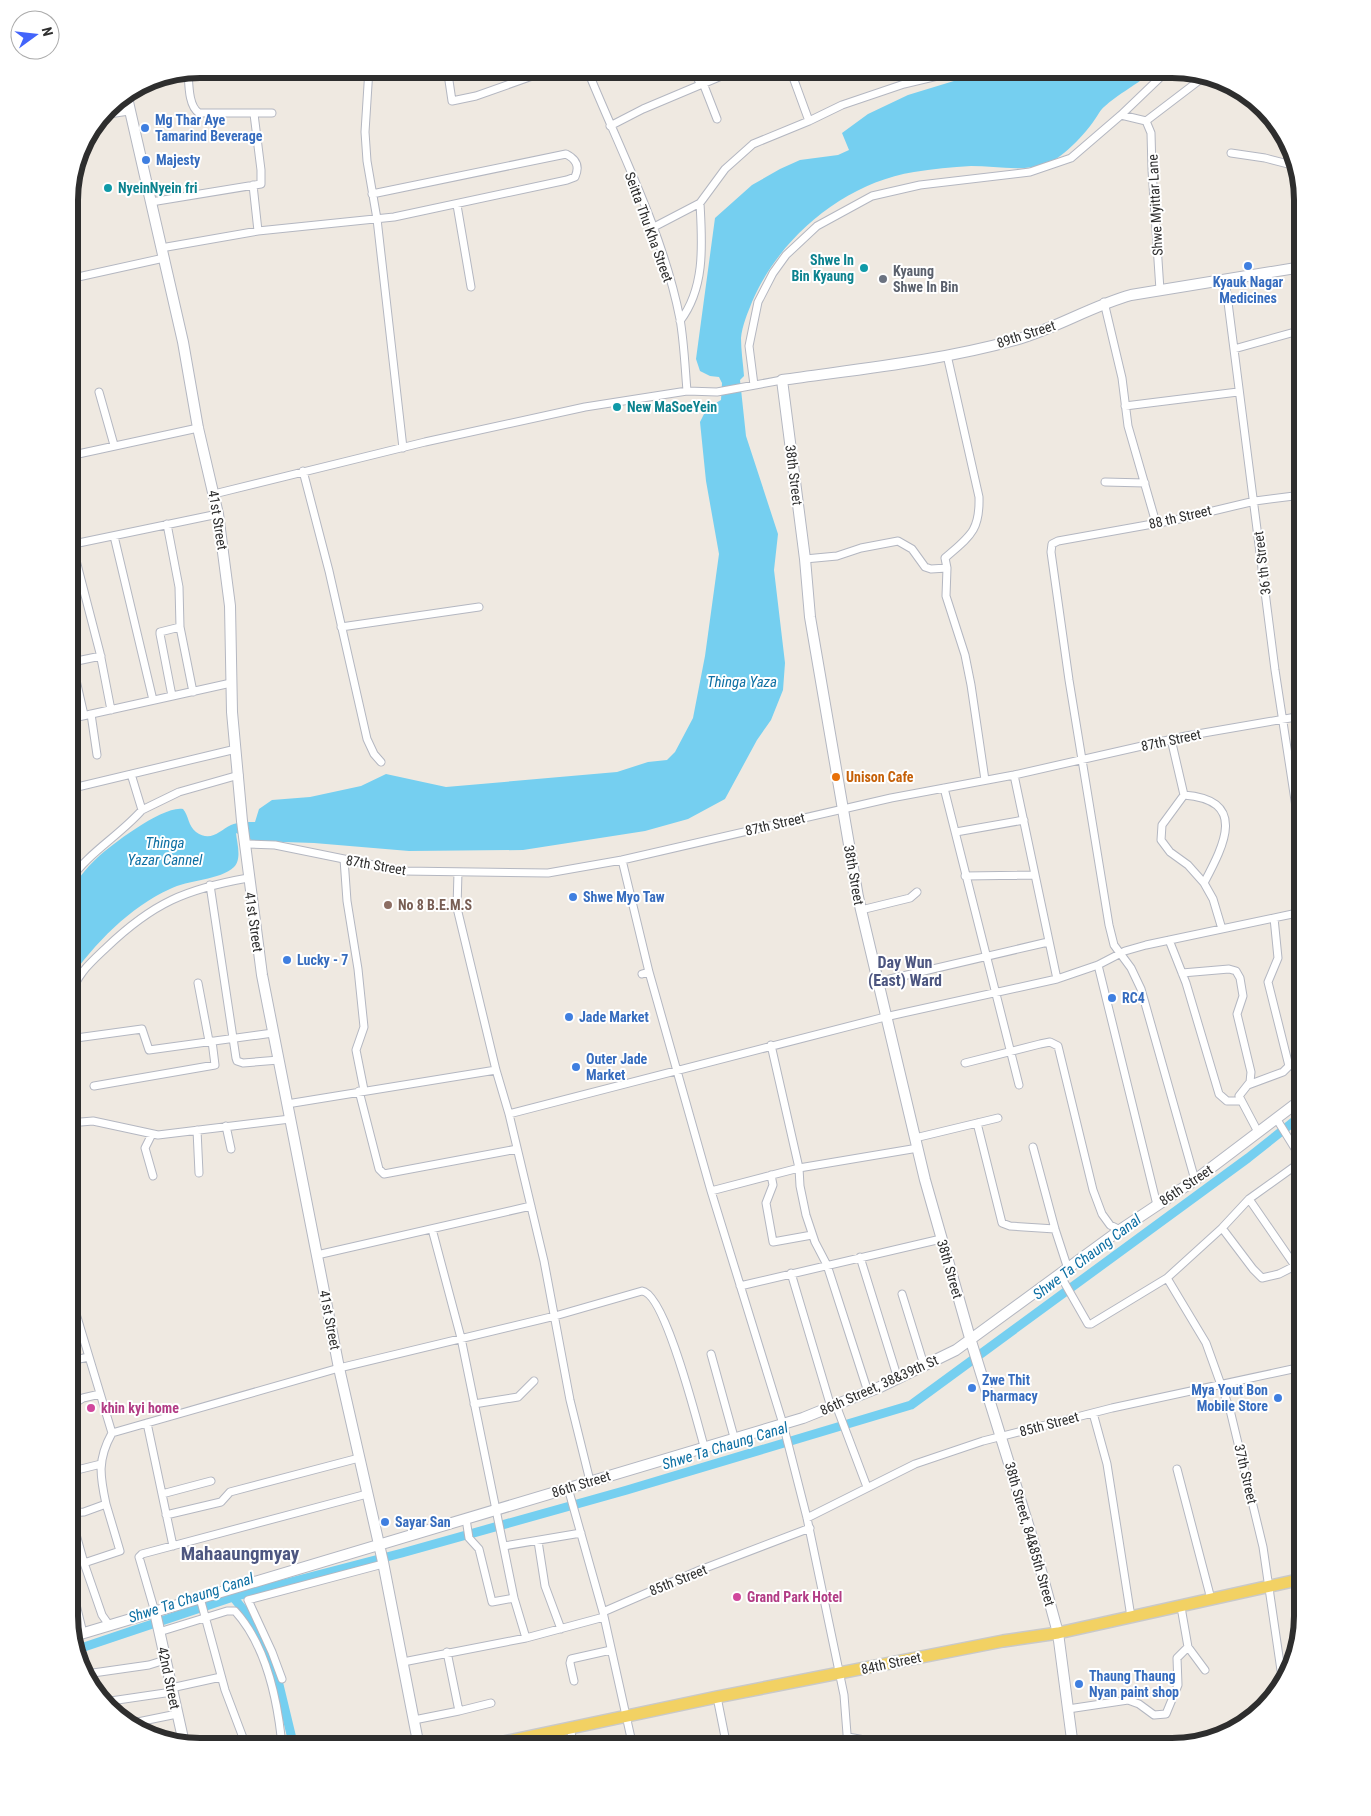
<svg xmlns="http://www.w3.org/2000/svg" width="1371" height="1816" font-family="'Roboto Condensed',sans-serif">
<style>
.water{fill:#75cff0}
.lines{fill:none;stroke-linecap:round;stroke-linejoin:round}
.canal{stroke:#75cff0;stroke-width:9}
.street-casing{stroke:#b4b7c1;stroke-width:9}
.secondary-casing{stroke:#b4b7c1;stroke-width:12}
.primary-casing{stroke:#c9c9c9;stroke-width:14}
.street{stroke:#fff;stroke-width:7}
.secondary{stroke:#fff;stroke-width:10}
.primary{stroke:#f2d163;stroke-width:11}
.shop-dot{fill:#3f7fe0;stroke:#fff;stroke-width:2}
.culture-dot{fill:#0f9aa8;stroke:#fff;stroke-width:2}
.worship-dot{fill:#6b7280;stroke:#fff;stroke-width:2}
.food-dot{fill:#e8710a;stroke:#fff;stroke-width:2}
.education-dot{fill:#8d6e63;stroke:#fff;stroke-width:2}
.hotel-dot{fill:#d1479c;stroke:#fff;stroke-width:2}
.labels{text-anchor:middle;stroke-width:4;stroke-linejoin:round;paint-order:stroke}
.shop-label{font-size:14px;font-weight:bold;fill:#366cbe;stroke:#fff;text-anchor:start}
.culture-label{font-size:14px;font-weight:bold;fill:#0d838f;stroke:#fff;text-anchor:start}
.street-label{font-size:14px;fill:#2e2e2e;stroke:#fff}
.worship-label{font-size:14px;font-weight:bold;fill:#5b616d;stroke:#fff;text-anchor:start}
.food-label{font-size:14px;font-weight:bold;fill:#c56008;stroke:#fff;text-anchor:start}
.education-label{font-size:14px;font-weight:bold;fill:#785e54;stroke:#fff;text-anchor:start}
.hotel-label{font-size:14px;font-weight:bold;fill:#b23c85;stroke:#fff;text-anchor:start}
.water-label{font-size:15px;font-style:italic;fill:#0d6fa3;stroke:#fff}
.quarter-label{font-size:16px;font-weight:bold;fill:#4d5680;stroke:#fff}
.district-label{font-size:19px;font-weight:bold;fill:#4d5680;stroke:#fff}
.rim{fill:none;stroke:#2e2e2e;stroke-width:6}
</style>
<rect width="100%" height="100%" fill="#efe9e1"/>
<path class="water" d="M1023,69H1156C1143,81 1107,100 1099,113C1089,130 1065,157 1046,164C1023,172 995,166 971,166C952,167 932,169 914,172C844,183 779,238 752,302C748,312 742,326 741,338C741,350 743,363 744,376L740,380L746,436L778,534L774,570L785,663L783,690L771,720L757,740L725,799L688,819L645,831L523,850L409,851L314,843L254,841L236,833C237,843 242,859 234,867C221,880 187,880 170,889C130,907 94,944 69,980V895C76,881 86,868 97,858C112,844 164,805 183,809C189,816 188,826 196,832C211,843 220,830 231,825C238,822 248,822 255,822L259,809L272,800L310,797L361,786L386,774L446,787L617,772L648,762L667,760L675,752L693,718L705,656L719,554L706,481L700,422L707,408L721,400L722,383L719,377L710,376L700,371L696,359L715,218L752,185L780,169L800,160L838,155L849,150L842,133L868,114L908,95L980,73Z"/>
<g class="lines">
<path class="canal" d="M233,1597L256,1625L275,1668L294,1747
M78,1649L233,1597L402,1553L627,1490L911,1405L1248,1158L1302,1115"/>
<g class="street-casing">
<path id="street" d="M369,69L365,132L367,161L377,219L403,448
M444,69L448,74L452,101L476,96L552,69
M587,69C620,150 663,232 680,319C684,342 685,367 687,391
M694,69L700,84
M188,71C189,83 188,106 199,113H272
M703,83L717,119
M102,115L129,111
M1121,115L1146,121
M809,121L842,105L904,84L967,69
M1146,121L1151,133L1152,170L1160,290
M1146,121L1205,76
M610,126L643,109L738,69
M1231,153L1265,158L1292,165
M253,185L258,231
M151,202L261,184V170L254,114
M457,205L471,287
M652,228L700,203L725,169L753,144L809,121L790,69
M161,248L258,231L394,217L567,180L575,177C580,166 576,159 566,154L372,194
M69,279L164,258
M1225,279L1275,670L1302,846
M1104,302L1122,378L1128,426L1156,523
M680,321C706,287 702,242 700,203
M1234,349L1302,330
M754,385L749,346L758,302L773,273L786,255L817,226L872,196L920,185L1030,172L1071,158L1121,115L1169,69
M99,392L114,445
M1125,406L1238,392
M69,456L198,428
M303,471L329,571L367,739L374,754L381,762
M1105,482L1145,483
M214,494L425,442L585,407L687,391L717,392L782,380
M69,509L76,544
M167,524L179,587L180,627L193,692
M114,536L153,700
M69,545L218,514
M72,545L100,653L111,710
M805,559L837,556L861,548L898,541L912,549L925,567L931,569L947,568L945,558C970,536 980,531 979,497L947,355
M947,568L946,596L965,655L971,685L985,780
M341,627L479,607
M172,696L160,634V632L180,627
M91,714L97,755
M84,715L73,667L77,661L101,656
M69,719L231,683
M1171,739L1184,795L1162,825L1161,840L1170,852L1188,865L1204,883L1213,899L1222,929
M131,774L142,810L179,792L239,775
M1014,775L1057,979
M944,788L1019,1085
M69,789L236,749
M1184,795C1248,800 1224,845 1204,883
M956,832L1024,820
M245,844L275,845L403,871L548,873L622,860L891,798L1014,775L1186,736L1302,716
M344,859L347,901L358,969L364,1027L356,1050L364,1090
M622,860L649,972L642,974
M458,872L457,908L496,1070
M965,876L1035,875
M69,881C89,852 119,836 142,810
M210,885L236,1058L237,1061L243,1063L279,1060
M861,910L910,898L917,892
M1169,940L1186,983L1219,1094L1227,1101H1241
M1098,965L1157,1205
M649,972L711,1191L783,1424L807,1518L844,1695L848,1747
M1182,973L1229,969L1236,971L1240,978L1243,996L1237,1014L1251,1072L1250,1082L1239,1096L1258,1132
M877,982L1048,942
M198,983L209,1041
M69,998C78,973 88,965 107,947C153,903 186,889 248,878
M69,1039L142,1029L149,1050L273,1033
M771,1045L799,1168L918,1148
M965,1063L1040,1044L1050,1042L1058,1046L1093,1190L1102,1214L1110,1225L1120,1230
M1248,1085L1283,1072L1289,1066L1268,982L1278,958L1274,918
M94,1086L215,1065L212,1041
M359,1091L379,1169L384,1174L517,1149
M287,1104L496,1070L509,1114L544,1261L570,1400L590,1481
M509,1114L885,1017L1057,979L1098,965L1125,951L1146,945L1302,912
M1276,1118L1302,1160
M69,1123L93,1121L158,1135L290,1119
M977,1123L1002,1223L1010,1226L1055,1229
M226,1126L231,1149
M197,1130L199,1173
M152,1134L145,1148L153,1176
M915,1138L998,1118
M1033,1147L1055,1229L1068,1269
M771,1175L773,1185L766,1203L773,1242L812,1235
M1195,1180L1141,989L1131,968L1114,945L1109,925L1069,680L1051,552L1052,544L1058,541L1175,520L1255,501L1302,495
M711,1191L799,1168L800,1186L806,1215L815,1242L827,1265L868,1392
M1249,1199L1302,1276
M1222,1228L1253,1269L1262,1278L1279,1274L1295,1266
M432,1229L461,1338L514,1598L526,1638
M317,1255L531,1206
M860,1257L898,1379
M791,1273L831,1407
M1060,1275L1088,1324H1091L1167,1278L1222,1228L1249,1199L1302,1161
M1167,1278L1206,1343L1230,1410L1263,1547L1283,1684
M740,1286L941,1239
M902,1294L924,1365
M69,1310L77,1317L112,1433
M711,1354L734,1437
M69,1361L89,1357
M474,1404L518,1397L534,1381
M836,1405L867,1487
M69,1407L83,1398L100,1394
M1093,1413L1107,1464L1131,1617
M147,1423L173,1546
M1177,1469L1211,1599
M69,1472L101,1464
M568,1488L603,1612L633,1747
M162,1494L211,1481
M69,1513L84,1512L106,1504C100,1476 97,1460 112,1433L339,1368L555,1316L642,1291C665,1293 697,1422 704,1446
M70,1513L84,1563L102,1615L109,1625
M166,1515L221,1502L230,1492L359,1458
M807,1518L915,1464L983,1441L1112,1408L1302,1367
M466,1519L469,1538L479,1549L492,1602L514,1598
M538,1541L545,1586L561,1629
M504,1546L581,1533
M84,1563L120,1551L106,1504
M69,1576L83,1633
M200,1598L225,1690L245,1743L248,1747
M155,1612L139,1557L142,1554L367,1494
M603,1612L700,1570L810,1528
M159,1632L227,1611H235C265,1644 276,1693 281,1736
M1188,1647L1205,1670
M403,1662L526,1638L604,1617
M86,1674L149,1665L165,1660
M282,1679L272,1652L248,1600L383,1564
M574,1681L570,1663L571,1659L611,1650
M171,1688L221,1677
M717,1697L727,1747
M104,1702L172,1692
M1068,1709L1128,1700L1139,1704L1154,1715L1166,1714L1178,1685L1177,1658L1188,1647L1181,1607
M459,1711L491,1703
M414,1720L459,1711L447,1652
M128,1724L177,1714
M570,1727L574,1747
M848,1737L903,1747"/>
</g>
<g class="secondary-casing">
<path id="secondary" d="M126,93L183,342L198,428L218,514L230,606L232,712L242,821L262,975L339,1368L383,1562L419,1747
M155,1612L184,1743
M74,1636L803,1418L880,1387L956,1350L1120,1230L1195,1180L1302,1099
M1073,1747L1058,1633L1031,1534L970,1338L925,1180L858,897L810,617L805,559L782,380C859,369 939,361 1015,340C1055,329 1091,306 1131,295L1302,267"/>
</g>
<g class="primary-casing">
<path id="primary" d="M480,1747L717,1697L1003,1641L1058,1633L1302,1579"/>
</g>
<use href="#street" class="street"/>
<use href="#secondary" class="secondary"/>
<use href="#primary" class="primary"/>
</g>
<g class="shop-dot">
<circle cx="145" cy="128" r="5"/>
<circle cx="146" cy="160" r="5"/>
<circle cx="1248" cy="266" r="5"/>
<circle cx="573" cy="897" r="5"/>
<circle cx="287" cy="960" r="5"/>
<circle cx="1112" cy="998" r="5"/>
<circle cx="569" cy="1017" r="5"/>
<circle cx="576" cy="1067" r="5"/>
<circle cx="972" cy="1388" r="5"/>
<circle cx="1278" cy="1398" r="5"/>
<circle cx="385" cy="1522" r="5"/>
<circle cx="1079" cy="1684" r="5"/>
</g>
<g class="culture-dot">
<circle cx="108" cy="188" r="5"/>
<circle cx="864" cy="268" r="5"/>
<circle cx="617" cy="407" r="5"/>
</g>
<circle class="worship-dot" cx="883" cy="279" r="5"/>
<circle class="food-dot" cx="836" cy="777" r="5"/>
<circle class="education-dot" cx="388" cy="905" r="5"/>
<g class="hotel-dot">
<circle cx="91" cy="1408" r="5"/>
<circle cx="737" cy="1597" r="5"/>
</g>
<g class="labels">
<g class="shop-label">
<text x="155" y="125">Mg Thar Aye<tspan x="155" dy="16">Tamarind Beverage</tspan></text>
<text x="156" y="165">Majesty</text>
<text x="1248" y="287" text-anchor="middle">Kyauk Nagar<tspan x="1248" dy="16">Medicines</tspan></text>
<text x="583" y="902">Shwe Myo Taw</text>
<text x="297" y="965">Lucky - 7</text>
<text x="1122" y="1003">RC4</text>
<text x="579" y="1022">Jade Market</text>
<text x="586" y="1064">Outer Jade<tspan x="586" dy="16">Market</tspan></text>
<text x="982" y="1385">Zwe Thit<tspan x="982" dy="16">Pharmacy</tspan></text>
<text x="1268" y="1395" text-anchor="end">Mya Yout Bon<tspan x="1268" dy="16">Mobile Store</tspan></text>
<text x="395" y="1527">Sayar San</text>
<text x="1089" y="1681">Thaung Thaung<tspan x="1089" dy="16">Nyan paint shop</tspan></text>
</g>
<g class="culture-label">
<text x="118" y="193">NyeinNyein fri</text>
<text x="854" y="265" text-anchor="end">Shwe In<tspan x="854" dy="16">Bin Kyaung</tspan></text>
<text x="627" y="412">New MaSoeYein</text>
</g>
<g class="street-label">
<text transform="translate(1155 205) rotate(-93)" y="5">Shwe Myittar Lane</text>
<text transform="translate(649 227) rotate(70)" y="5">Seitta Thu Kha Street</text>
<text transform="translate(1026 334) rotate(-18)" y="5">89th Street</text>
<text transform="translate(794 475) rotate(83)" y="5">38th Street</text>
<text transform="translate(1180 517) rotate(-13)" y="5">88 th Street</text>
<text transform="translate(218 520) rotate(81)" y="5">41st Street</text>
<text transform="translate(1262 563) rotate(-97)" y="5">36 th Street</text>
<text transform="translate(1171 740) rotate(-12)" y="5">87th Street</text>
<text transform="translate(775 824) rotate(-13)" y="5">87th Street</text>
<text transform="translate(376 865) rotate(10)" y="5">87th Street</text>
<text transform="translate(854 875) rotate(80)" y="5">38th Street</text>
<text transform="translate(254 922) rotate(82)" y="5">41st Street</text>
<text transform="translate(1186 1185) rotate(-34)" y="5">86th Street</text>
<text transform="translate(950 1269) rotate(74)" y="5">38th Street</text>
<text transform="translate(330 1320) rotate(79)" y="5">41st Street</text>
<text transform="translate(879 1385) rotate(-24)" y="5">86th Street, 38&amp;39th St</text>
<text transform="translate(1049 1424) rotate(-15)" y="5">85th Street</text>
<text transform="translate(1246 1474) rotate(77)" y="5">37th Street</text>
<text transform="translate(581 1484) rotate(-17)" y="5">86th Street</text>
<text transform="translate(1030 1534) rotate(74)" y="5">38th Street, 84&amp;85th Street</text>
<text transform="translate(678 1580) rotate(-22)" y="5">85th Street</text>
<text transform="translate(891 1663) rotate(-12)" y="5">84th Street</text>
<text transform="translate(169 1678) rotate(78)" y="5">42nd Street</text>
</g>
<g class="worship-label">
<text x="893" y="276">Kyaung<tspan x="893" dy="16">Shwe In Bin</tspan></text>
</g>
<g class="food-label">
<text x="846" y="782">Unison Cafe</text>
</g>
<g class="education-label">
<text x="398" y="910">No 8 B.E.M.S</text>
</g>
<g class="hotel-label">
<text x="101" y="1413">khin kyi home</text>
<text x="747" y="1602">Grand Park Hotel</text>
</g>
<g class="water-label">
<text x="742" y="687">Thinga Yaza</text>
<text x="165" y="848">Thinga<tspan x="165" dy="17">Yazar Cannel</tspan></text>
<text transform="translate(1087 1257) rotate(-37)" y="5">Shwe Ta Chaung Canal</text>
<text transform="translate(725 1446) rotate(-17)" y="5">Shwe Ta Chaung Canal</text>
<text transform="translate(191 1598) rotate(-18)" y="5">Shwe Ta Chaung Canal</text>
</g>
<g class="quarter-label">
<text x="905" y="968">Day Wun<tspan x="905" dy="18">(East) Ward</tspan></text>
</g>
<g class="district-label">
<text x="240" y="1560">Mahaaungmyay</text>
</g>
</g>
<path d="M0 0H1371V1816H0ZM200 78H1172A122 122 0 0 1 1294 200V1616A122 122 0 0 1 1172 1738H200A122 122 0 0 1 78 1616V200A122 122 0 0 1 200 78Z" fill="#fff" fill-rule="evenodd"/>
<path class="rim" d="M200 78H1172A122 122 0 0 1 1294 200V1616A122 122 0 0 1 1172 1738H200A122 122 0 0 1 78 1616V200A122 122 0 0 1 200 78Z"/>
<g transform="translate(35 35) rotate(75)"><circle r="24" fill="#ffffff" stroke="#ababab"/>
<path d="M0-4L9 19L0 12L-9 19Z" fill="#4264fb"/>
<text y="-8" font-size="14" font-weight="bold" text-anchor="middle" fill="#2e2e2e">N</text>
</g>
</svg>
